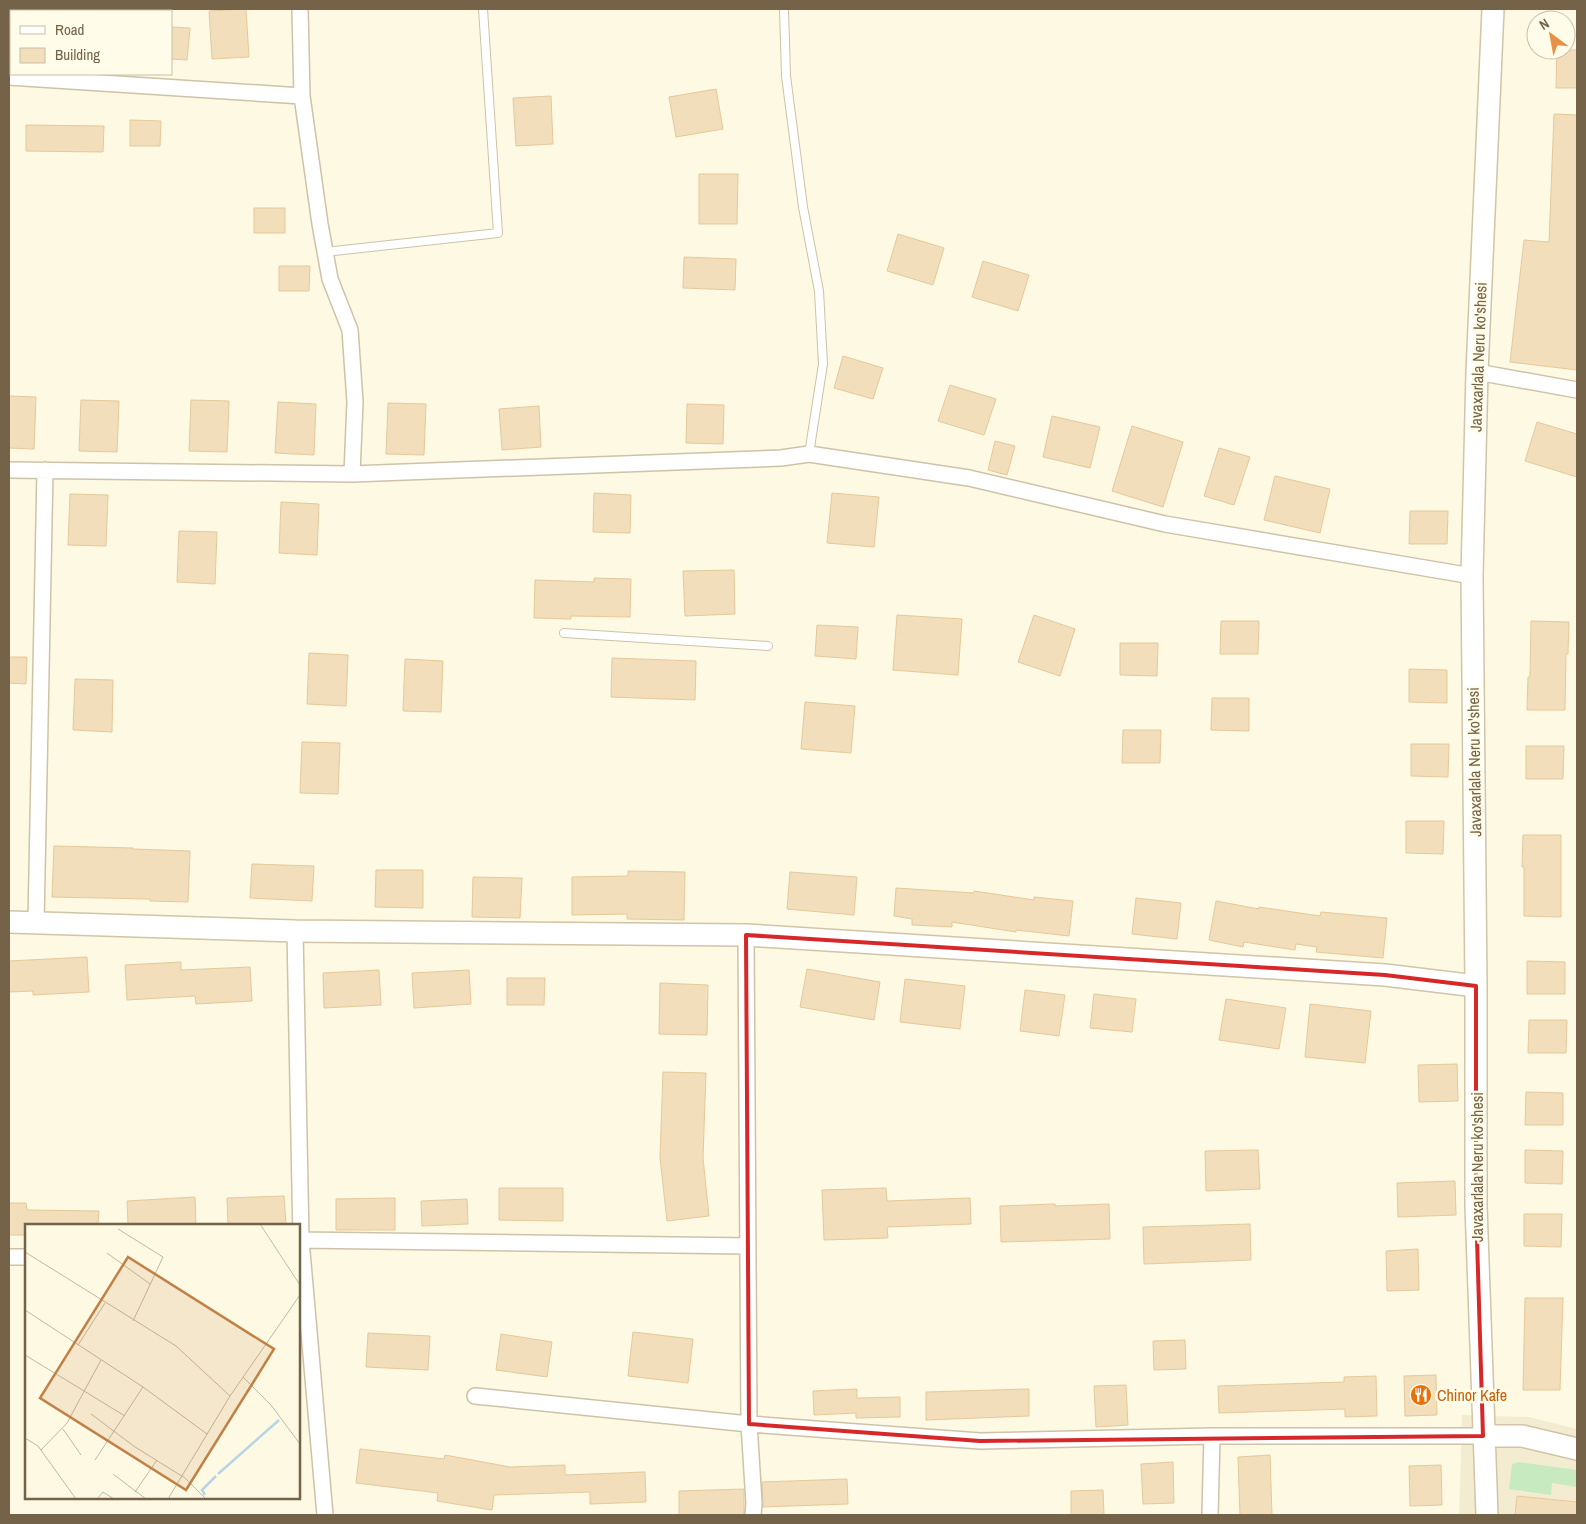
<svg xmlns="http://www.w3.org/2000/svg" width="1586" height="1524" font-family="'Archivo Narrow',sans-serif">
<style>
.residential{fill:#f4ecd1}
.green{fill:#c8eac1}
.building{fill:#f2deba;stroke:#e5c99a}
.lines{fill:none;stroke-linecap:round;stroke-linejoin:round}
.lane-casing{stroke:#cec2a9;stroke-width:10}
.street-casing{stroke:#cec2a9;stroke-width:18}
.secondary-casing{stroke:#d1c4a7;stroke-width:24}
.lane{stroke:#fff;stroke-width:8}
.street{stroke:#fff;stroke-width:15}
.secondary{stroke:#fff;stroke-width:21}
.marked{fill:none;stroke:#d62828;stroke-width:4;stroke-linejoin:round}
.labels{text-anchor:middle;stroke-width:5;stroke-linejoin:round;paint-order:stroke}
.street-label{font-size:16px;fill:#756349;stroke:#fffce9}
.food-label{font-size:16px;fill:#c56008;stroke:#fffce9;text-anchor:start}
.inset-river{fill:none;stroke:#b7d4e6;stroke-width:2.5}
.inset-road{fill:none;stroke:#c3b8a0;stroke-width:1}
.view{fill:#c08147;fill-opacity:0.15;stroke:#c08147;stroke-width:2.5}
.inset-edge{fill:none;stroke:#756349;stroke-width:2.5}
</style>
<rect width="100%" height="100%" fill="#fdf9e3"/>
<path class="residential" d="M1462,1415L1529,1417L1577,1429V1515H1459Z"/>
<path class="green" d="M1519,1462L1577,1470V1487L1552,1483L1551,1495L1509,1489L1512,1464Z"/>
<path class="building" d="M246,9L249,57L212,59L209,11Z
M171,27L190,28L187,60L171,59Z
M1557,50H1577V88H1556Z
M716,89L723,129L676,137L669,97Z
M551,96L553,144L516,146L513,98Z
M1554,114L1577,115V370L1510,362L1524,240L1549,242Z
M130,120L161,121L160,146H130Z
M26,125L104,126L103,152L26,151Z
M699,174H738L737,224H699Z
M254,208H285V233H254Z
M898,234L944,248L933,285L887,271Z
M684,257L736,259L735,290L683,288Z
M983,261L1029,275L1018,311L972,297Z
M279,266H310L309,291H279Z
M843,356L883,368L873,399L834,388Z
M950,385L996,399L984,435L938,421Z
M9,396L36,397L34,449L9,448Z
M81,400L119,401L117,452L79,451Z
M191,400L229,401L227,452L189,451Z
M278,402L316,404L314,455L275,453Z
M388,403L426,404L424,455L386,454Z
M687,404L724,405L723,444L686,443Z
M539,406L541,447L502,450L499,409Z
M1052,416L1100,427L1090,468L1043,457Z
M1537,422L1577,434V477L1525,461Z
M1132,426L1183,442L1163,507L1112,491Z
M995,441L1015,446L1007,475L988,470Z
M1219,448L1250,457L1234,505L1204,496Z
M1275,476L1330,489L1320,533L1264,520Z
M594,493L631,495L630,533L593,532Z
M832,493L879,497L874,547L827,543Z
M70,494L108,495L106,546L68,545Z
M281,502L319,504L317,555L279,553Z
M1410,511H1448L1447,544H1409Z
M179,531L217,532L215,584L177,582Z
M734,570L735,614L685,616L683,571Z
M594,578L631,579L630,617L571,616V619L534,618L535,580L594,582Z
M897,615L962,619L958,675L893,670Z
M1034,615L1075,629L1060,676L1018,662Z
M1221,621H1259L1258,654H1220Z
M1531,621L1569,622L1568,654H1566L1565,710H1527L1528,677H1530Z
M817,625L858,627L856,659L815,656Z
M1120,643H1158L1157,676L1120,675Z
M309,653L348,655L346,706L307,704Z
M9,657H27L26,684L9,683Z
M612,658L696,661L695,700L611,697Z
M405,659L443,661L441,712L403,711Z
M1409,669L1447,670V703L1409,702Z
M75,679L113,680L112,732L73,730Z
M1212,698H1249V731L1211,730Z
M805,702L855,706L851,753L801,749Z
M1123,730H1161L1160,763H1122Z
M302,742L340,743L338,794L300,793Z
M1411,744H1449L1448,777L1411,776Z
M1526,746H1564L1563,779H1526Z
M1406,821H1444L1443,854L1406,853Z
M1523,835H1561V917L1524,916V867H1522Z
M54,846L133,848V849L190,851L188,902L150,901V899L52,897Z
M252,864L314,866L312,901L250,898Z
M376,870H423V908L375,907Z
M628,871L685,872L684,920L627,919V914L572,915V877L628,876Z
M790,872L857,877L854,915L787,909Z
M473,877L522,878L520,918L472,917Z
M896,888L974,893V891L1034,900V897L1073,901L1069,936L1016,930V932L952,922V927L912,925V919L894,916Z
M1136,898L1181,903L1177,939L1132,934Z
M1216,901L1259,909V907L1320,916L1321,912L1387,918L1383,958L1316,952L1317,947L1296,944L1295,950L1244,942L1243,947L1209,940Z
M87,957L89,992L33,995V991L9,992V961Z
M1527,961L1565,962V994H1527Z
M181,962V970L250,967L252,1001L196,1004L195,996L127,1000L125,965Z
M807,969L880,982L874,1020L800,1007Z
M379,970L381,1005L324,1008L323,973Z
M469,970L471,1004L414,1008L412,973Z
M507,978H545L544,1005H507Z
M905,979L965,986L960,1029L900,1022Z
M660,983L708,985L707,1035L659,1034Z
M1025,990L1065,995L1059,1036L1020,1031Z
M1094,994L1136,999L1132,1032L1090,1028Z
M1226,999L1286,1008L1279,1049L1219,1040Z
M1310,1004L1371,1011L1365,1063L1305,1057Z
M1529,1020H1567L1566,1053H1528Z
M1457,1064L1458,1101L1419,1102L1418,1065Z
M663,1072L706,1073L703,1158L709,1216L667,1221L660,1158Z
M1526,1092L1563,1093V1125H1525Z
M1258,1150L1260,1189L1206,1191L1205,1151Z
M1525,1150L1563,1151L1562,1184L1525,1183Z
M1455,1181L1456,1215L1398,1217L1397,1183Z
M499,1188H563V1221L499,1220Z
M886,1188L887,1201L970,1198L971,1224L887,1227L888,1238L824,1240L822,1190Z
M284,1196L286,1225H228L227,1198Z
M195,1197L196,1225H128L127,1201Z
M395,1198V1230H336V1199Z
M467,1199L468,1224L422,1226L421,1201Z
M9,1203H26L27,1210L99,1211L98,1225H26V1235H9Z
M1055,1204V1206L1109,1204L1110,1239L1001,1242L1000,1206Z
M1524,1214H1562L1561,1247L1524,1246Z
M1250,1224L1251,1260L1144,1264L1143,1227Z
M1418,1249L1419,1290L1387,1291L1386,1251Z
M1525,1298H1563L1560,1390H1523Z
M633,1332L693,1339L688,1383L628,1376Z
M368,1333L430,1336L428,1370L366,1367Z
M501,1334L552,1342L547,1377L496,1370Z
M1185,1340L1186,1369L1154,1370L1153,1341Z
M1436,1375L1437,1415L1405,1416L1404,1376Z
M1376,1376L1377,1416L1345,1417V1409L1219,1413L1218,1386L1344,1382V1377Z
M1126,1385L1128,1425L1096,1427L1094,1386Z
M857,1389V1398L900,1397V1417L856,1418V1413L814,1415L813,1391Z
M1029,1389V1416L926,1420V1392Z
M360,1449L444,1459L445,1455L510,1467L565,1465V1475L645,1472L646,1502L590,1504V1492L494,1495L492,1510L437,1501L438,1493L356,1483Z
M1270,1455L1272,1515H1240L1238,1457Z
M1173,1462L1174,1503L1143,1504L1141,1464Z
M1441,1465L1442,1505L1410,1506L1409,1466Z
M847,1479L848,1504L763,1507L762,1482Z
M744,1489V1515H679V1491Z
M1103,1490L1104,1515H1071V1491Z
M1517,1496L1577,1502V1515H1515Z"/>
<g class="lines">
<g class="lane-casing">
<path id="lane" d="M784,9L786,76L803,207L819,291L823,364L809,454
M325,252L498,233L483,9
M564,633L768,646"/>
</g>
<g class="street-casing">
<path id="street" d="M300,9L302,96L320,224L330,279L350,330L355,402L352,474
M9,77L302,96
M1477,372L1577,390
M9,470L352,474L781,458L809,454L969,478L1165,524L1472,576
M36,922L45,470
M295,931L301,1240L325,1515
M746,935L749,1424L754,1503L753,1515
M299,1240L748,1246
M9,1257H26
M475,1396L749,1424L980,1441L1212,1436H1483
M1210,1515L1212,1436"/>
</g>
<g class="secondary-casing">
<path id="secondary" d="M9,922L295,931L746,935L1385,975L1476,986
M1483,1436H1522L1577,1449
M1487,1515L1476,1206V986L1472,576L1477,372L1493,9"/>
</g>
<use href="#lane" class="lane"/>
<use href="#street" class="street"/>
<use href="#secondary" class="secondary"/>
</g>
<path class="marked" d="M746,935L1385,975L1476,986V1206L1483,1436L980,1441L749,1424Z"/>
<defs>
<g id="restaurant-disc" transform="scale(1.125)"><circle r="9.5" fill="#e8710a" stroke="#fffce9"/><path d="M-5-6h1v4h1v-4h1v4h1v-4h1v5L-1.5 .5V6h-2V.5L-5-1ZM5-6V6H3V1.5H1.5Q1.5-4 5-6Z" fill="#fff"/></g>
</defs>
<g fill-rule="evenodd">
<use href="#restaurant-disc" x="1421" y="1395"/>
</g>
<g class="labels">
<g class="street-label">
<text transform="translate(1478 357) rotate(-88)" y="6">Javaxarlala Neru ko'shesi</text>
<text transform="translate(1474 762) rotate(-91)" y="6">Javaxarlala Neru ko'shesi</text>
<text transform="translate(1477 1167) rotate(-90)" y="6">Javaxarlala Neru ko'shesi</text>
</g>
<g class="food-label">
<text x="1437" y="1401">Chinor Kafe</text>
</g>
</g>
<g transform="translate(25 1224)">
<rect width="275" height="275" fill="#fdf9e3"/>
<path class="inset-river" d="M193,250L254,196M180,271L177,266L191,252"/>
<path class="inset-road" d="M235,0L275,61M93,5L138,33L108,97M0,28L151,122L205,172M82,29L125,60M0,86L118,163L182,210M53,121L80,79M0,131L100,192M218,153L246,181L275,220M66,190L110,223L160,254L181,275M38,205L56,231M0,214L13,222L51,275M16,226L42,199L76,136M70,236L118,163M88,250L121,275M110,268L132,236M72,275L78,268L89,275M143,275L205,172L275,71"/>
<path class="view" d="M103,33L249,125L161,266L15,174Z"/>
<rect width="275" height="275" class="inset-edge"/>
</g>
<rect width="1586" height="1524" fill="none" stroke="#756349" stroke-width="20"/>
<rect x="10" y="10" width="162" height="65" fill="#fffce9" stroke="#c8bfa9"/>
<rect x="20" y="26" width="25" height="8" fill="#ffffff" stroke="#c8bfa9"/>
<text x="55" y="35" font-size="15" fill="#756349">Road</text>
<rect x="20" y="48" width="25" height="15" fill="#f2deba" stroke="#c8bfa9"/>
<text x="55" y="60" font-size="15" fill="#756349">Building</text>
<g transform="translate(1551 35) rotate(328)"><circle r="24" fill="#fffce9" stroke="#c8bfa9"/>
<path d="M0-4L9 19L0 12L-9 19Z" fill="#e89146"/>
<text y="-8" font-size="14" font-weight="bold" text-anchor="middle" fill="#756349">N</text>
</g>
</svg>
